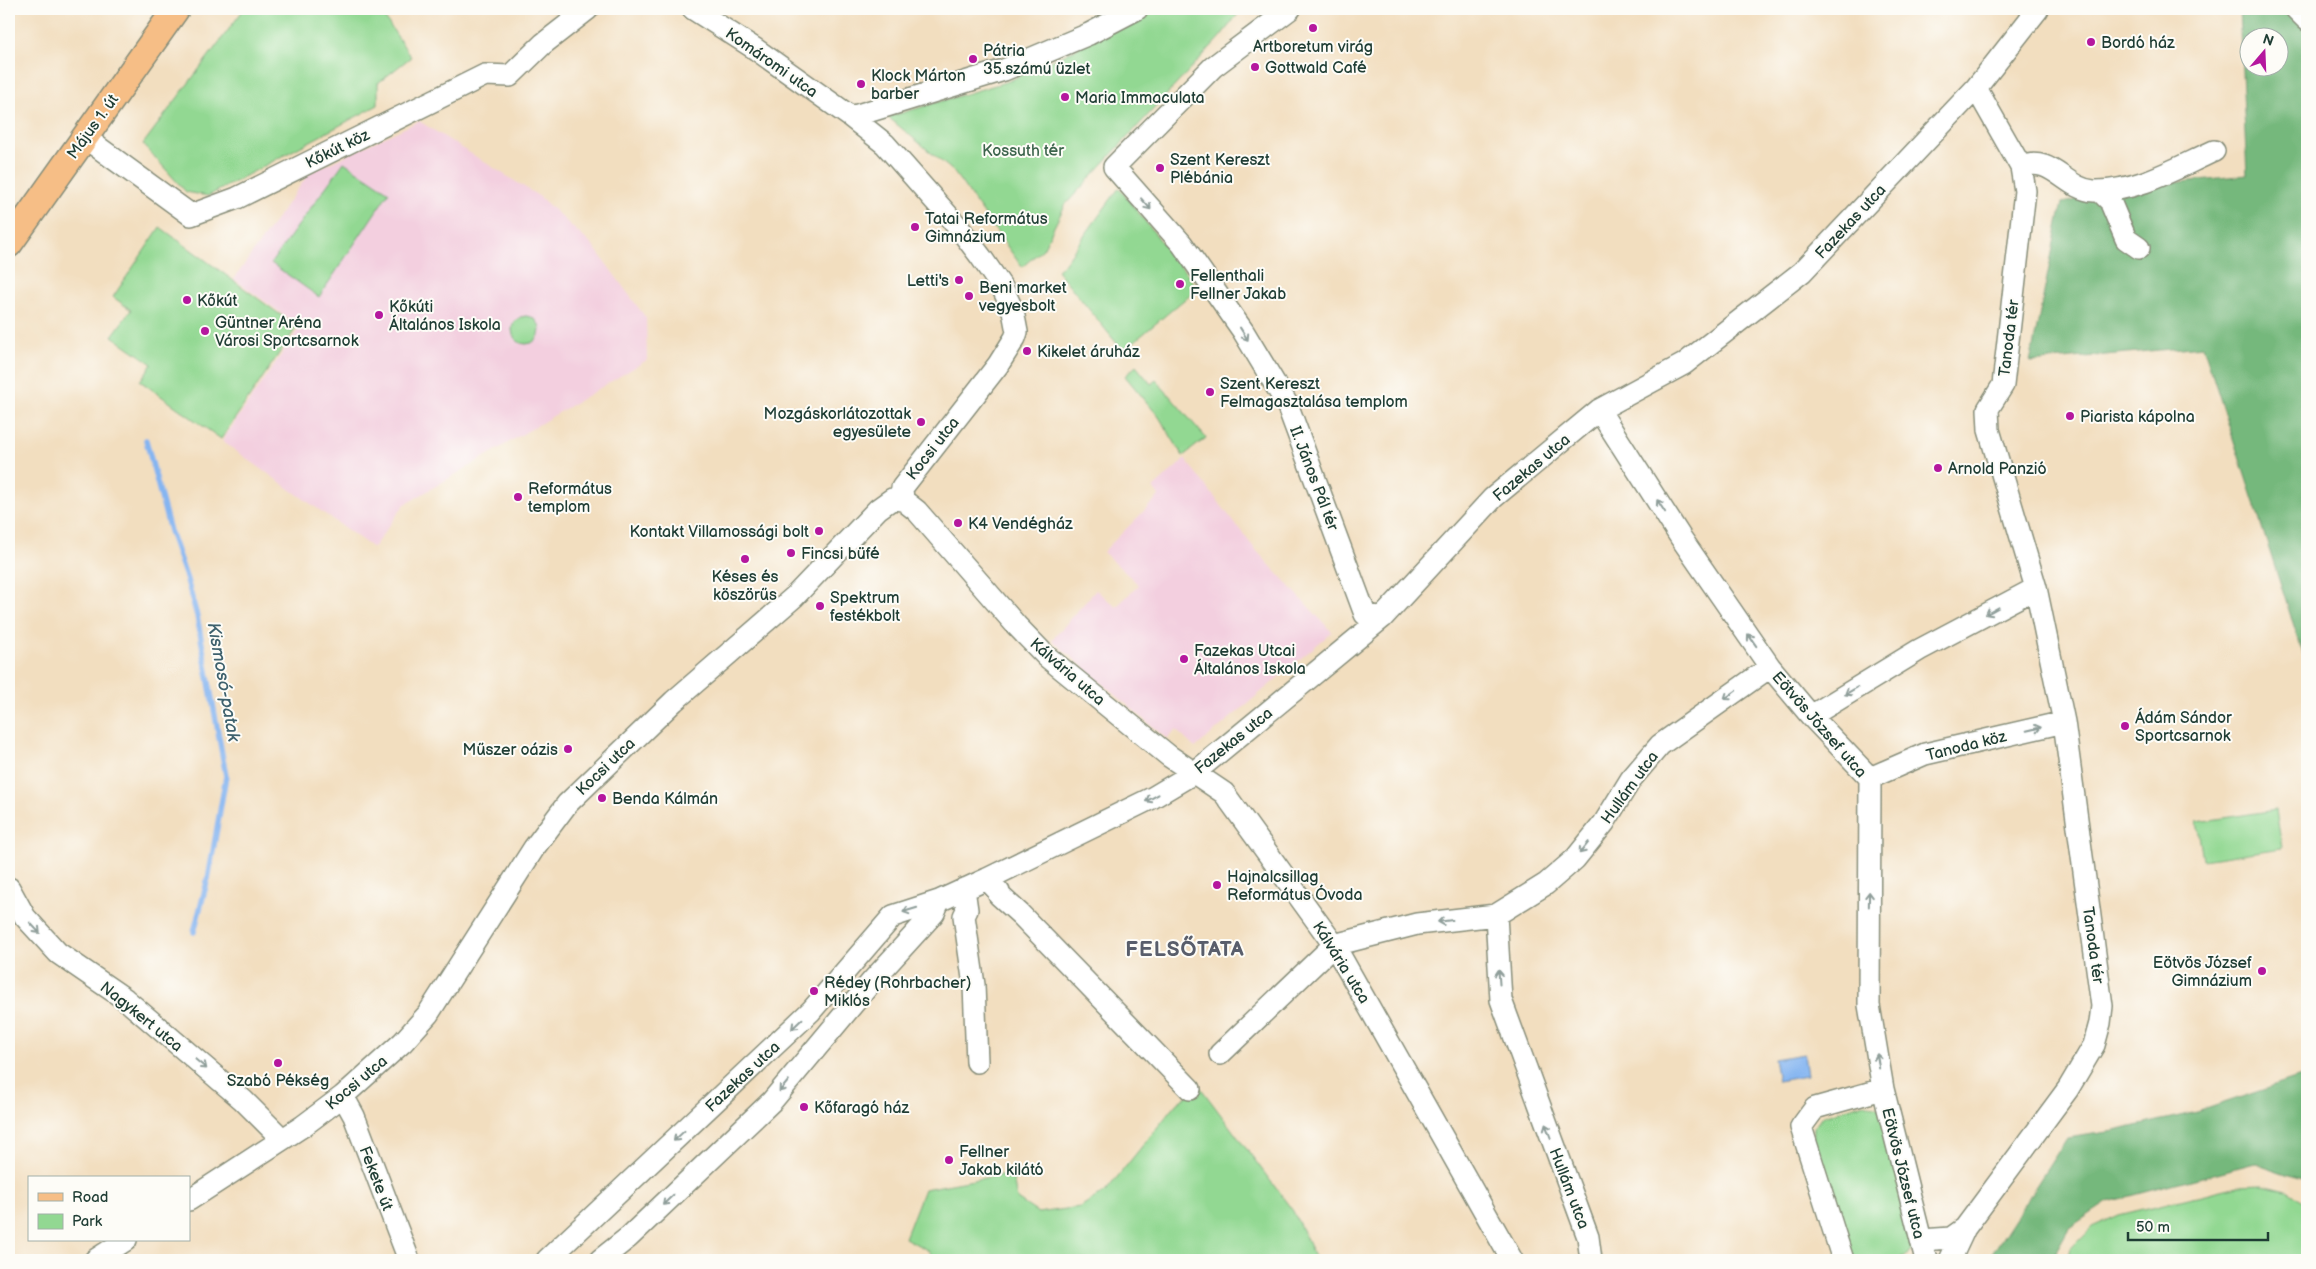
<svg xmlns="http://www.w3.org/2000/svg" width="2316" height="1269" font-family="'Balsamiq Sans',sans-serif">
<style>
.built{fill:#f3cfdf}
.green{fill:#92d892;stroke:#588a63}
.forest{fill:#75b87c;stroke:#4a7a58;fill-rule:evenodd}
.water{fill:#85b5f1;stroke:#527992}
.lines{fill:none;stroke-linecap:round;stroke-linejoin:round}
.stream{stroke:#85b5f1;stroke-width:5.5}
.minor-casing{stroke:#888e7a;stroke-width:24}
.major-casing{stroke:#888e7a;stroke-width:29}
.minor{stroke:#fff;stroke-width:21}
.major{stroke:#f6be86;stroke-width:26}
.oneway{stroke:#8f9e9a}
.poi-dot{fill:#b5179e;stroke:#fdfcf7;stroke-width:2}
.labels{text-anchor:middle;stroke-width:4;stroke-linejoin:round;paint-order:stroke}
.poi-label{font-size:16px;fill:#1f3d34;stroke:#fdfcf7;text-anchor:start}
.street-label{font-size:16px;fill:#1f3d34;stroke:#fdfcf7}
.park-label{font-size:16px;fill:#3c644c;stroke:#fdfcf7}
.water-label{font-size:18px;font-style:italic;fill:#3e616d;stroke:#fdfcf7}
.district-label{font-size:21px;font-weight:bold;letter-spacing:1px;fill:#595e6b;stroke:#fdfcf7}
</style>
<rect width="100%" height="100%" fill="#fdfcf7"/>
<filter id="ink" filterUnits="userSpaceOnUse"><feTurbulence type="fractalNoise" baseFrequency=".02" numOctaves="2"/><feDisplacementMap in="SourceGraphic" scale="10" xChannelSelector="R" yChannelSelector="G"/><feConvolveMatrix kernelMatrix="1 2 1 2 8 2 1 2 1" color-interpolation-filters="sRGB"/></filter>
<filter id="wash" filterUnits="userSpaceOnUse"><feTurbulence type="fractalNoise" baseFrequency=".0096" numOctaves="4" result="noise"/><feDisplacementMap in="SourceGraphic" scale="20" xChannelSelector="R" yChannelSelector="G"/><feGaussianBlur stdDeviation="1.12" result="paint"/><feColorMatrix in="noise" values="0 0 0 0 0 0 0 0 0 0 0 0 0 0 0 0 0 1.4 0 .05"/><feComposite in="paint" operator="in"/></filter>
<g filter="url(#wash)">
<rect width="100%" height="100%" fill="#f2debf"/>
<path class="built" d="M419,121L540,197L594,247L646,318L647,360L404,505L373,548L222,441L300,327L234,279L309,173Z
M1185,459L1255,549L1332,632L1195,748L1176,730L1167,739L1052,640L1096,590L1116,607L1139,585L1103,552L1159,496L1153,488Z"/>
<path class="green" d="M244,9H379L411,57L378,83V105L208,196L186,192L143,144Z
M1151,9H1242L1220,37L1065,205L1043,249L1022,267L953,171L888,117L1009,81L1066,54Z
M344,162L389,192L319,297L271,263Z
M1119,188L1198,288L1123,351L1057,270L1064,264Z
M160,227L297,327L221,439L140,381L152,364L112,336L131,310L113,297Z
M512 330a14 14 0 1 1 28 0a14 14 0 1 1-28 0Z
M1136,366L1151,384L1156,380L1206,438L1183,456L1159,417L1125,376Z
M2276,810L2282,848L2203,860L2197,822Z
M1200,1087L1293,1211L1316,1260H933L929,1251L905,1238L924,1189L1012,1173L1017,1199L1038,1213L1080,1207L1106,1191L1177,1103Z
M1865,1103L1881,1109L1915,1245L1908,1255L1893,1260H1853L1813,1142L1814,1127L1823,1116Z
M2263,1185L2287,1191L2307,1203V1260H2066L2070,1249L2092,1227L2119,1215L2238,1186Z"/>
<path class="forest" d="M2239,9H2280L2307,18V666L2203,346L2030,362L2062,203L2133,187L2247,175ZM2248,38H2278V68H2248Z
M2307,1075V1181L2255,1163L2108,1202L2069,1228L2051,1260H1988L2067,1138L2114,1131L2197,1112Z"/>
<path class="water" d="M1804,1054L1807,1076L1778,1081L1774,1059Z"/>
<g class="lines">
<path class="stream" d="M146,440L170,531L187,580L197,616L226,776L209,874L194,932"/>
</g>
</g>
<g filter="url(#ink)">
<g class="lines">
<g class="minor-casing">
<path id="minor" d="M693,9L754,48L851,117L885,144L959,228L981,257L1003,289L1013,311L1017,332L1015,338L998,365L902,488L903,500
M1290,9L1213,67L1114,167L1182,244L1243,331L1287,404L1365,614L1382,618
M2296,9L2307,20
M851,117L1004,70L1089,34L1137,9
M84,137L191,215L237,198L485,75L510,76L543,44L588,9
M2021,167C2051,154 2066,190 2094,191C2137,192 2176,168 2214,151
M2100,191L2110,201L2126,239L2139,248
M1599,410L1681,538L1770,667L1811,716L1870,778L1869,1005L1883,1089L1925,1256L1928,1260
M903,500L917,511L1016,625L1046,656L1169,756L1224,793L1334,945L1512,1260
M1811,716L1919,650L2036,588
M1870,778L1925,754L2064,722
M987,879L999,892V895L1020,914L1190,1089
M9,888L25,917L58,953L125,999L243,1100L282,1139
M964,889L967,910L964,916L974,985L977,1062
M1496,915L1501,1000L1588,1237L1591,1260
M1220,1054L1334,945L1417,924L1496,915L1546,884L1575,859L1604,823L1631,779L1660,745L1770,667
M343,1096L354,1116L409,1260
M189,1200L303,1126L343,1096L403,1042L428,1014L534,848L567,804L674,701L794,597L878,509L892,499L903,500
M1921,1240L1951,1238L1965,1228
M95,1260L126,1240
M547,1260L811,1011L893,916L939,901L987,879L1152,798L1194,773L1382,618L1493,498L1599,410L1684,364L1802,272L1976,88L2038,9
M600,1260L629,1237L772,1101L873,980L934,913L939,901
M1843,1260L1801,1127L1815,1108L1883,1089
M1950,1260L1965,1228L2068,1089L2094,1045L2100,1023L2102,1006L2064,722L2036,588L1989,430L1988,409L2003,385L2025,191L2021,167L1976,88"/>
</g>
<g class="major-casing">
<path id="major" d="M9,244L176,9"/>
</g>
<use href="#minor" class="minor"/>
<use href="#major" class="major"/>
</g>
<defs><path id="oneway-shaft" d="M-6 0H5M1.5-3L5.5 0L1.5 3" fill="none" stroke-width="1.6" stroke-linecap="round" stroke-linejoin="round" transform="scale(1.25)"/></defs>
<g class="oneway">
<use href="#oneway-shaft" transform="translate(1146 204) rotate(49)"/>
<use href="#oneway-shaft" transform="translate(1244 334) rotate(58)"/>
<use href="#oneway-shaft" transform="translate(1661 506) rotate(-123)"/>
<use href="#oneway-shaft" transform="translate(1992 611) rotate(151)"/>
<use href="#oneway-shaft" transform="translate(1752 640) rotate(-125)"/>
<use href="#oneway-shaft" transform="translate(1851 691) rotate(149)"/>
<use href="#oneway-shaft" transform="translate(1730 695) rotate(145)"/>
<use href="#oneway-shaft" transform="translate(2034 729) rotate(-13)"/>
<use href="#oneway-shaft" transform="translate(1152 798) rotate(151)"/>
<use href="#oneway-shaft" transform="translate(1584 848) rotate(129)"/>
<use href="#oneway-shaft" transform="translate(1869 899) rotate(-89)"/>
<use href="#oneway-shaft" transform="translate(910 910) rotate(163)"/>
<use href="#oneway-shaft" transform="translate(1445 921) rotate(173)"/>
<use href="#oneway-shaft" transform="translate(35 928) rotate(47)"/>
<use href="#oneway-shaft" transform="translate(1499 977) rotate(-94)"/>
<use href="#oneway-shaft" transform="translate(797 1024) rotate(136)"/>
<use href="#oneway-shaft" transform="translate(1878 1061) rotate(-99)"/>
<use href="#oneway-shaft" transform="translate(201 1064) rotate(40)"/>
<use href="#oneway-shaft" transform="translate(784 1086) rotate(130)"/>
<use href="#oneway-shaft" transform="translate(1548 1131) rotate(-111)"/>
<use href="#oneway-shaft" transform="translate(679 1136) rotate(137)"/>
<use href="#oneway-shaft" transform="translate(668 1200) rotate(136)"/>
</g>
</g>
<g class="poi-dot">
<circle cx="1313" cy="28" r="5"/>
<circle cx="2091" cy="42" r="5"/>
<circle cx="973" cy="59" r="5"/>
<circle cx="1255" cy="67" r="5"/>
<circle cx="861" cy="84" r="5"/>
<circle cx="1065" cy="97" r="5"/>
<circle cx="1160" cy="168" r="5"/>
<circle cx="915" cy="227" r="5"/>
<circle cx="959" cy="280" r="5"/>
<circle cx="1180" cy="284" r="5"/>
<circle cx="969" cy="296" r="5"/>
<circle cx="187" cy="300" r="5"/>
<circle cx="379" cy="315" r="5"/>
<circle cx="205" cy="331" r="5"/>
<circle cx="1027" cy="351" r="5"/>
<circle cx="1210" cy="392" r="5"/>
<circle cx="2070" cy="416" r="5"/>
<circle cx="921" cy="422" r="5"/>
<circle cx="1938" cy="468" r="5"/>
<circle cx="518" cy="497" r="5"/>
<circle cx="958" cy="523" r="5"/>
<circle cx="819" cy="531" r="5"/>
<circle cx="791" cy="553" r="5"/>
<circle cx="745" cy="559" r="5"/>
<circle cx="820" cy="606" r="5"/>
<circle cx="1184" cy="659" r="5"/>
<circle cx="2125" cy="726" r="5"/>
<circle cx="568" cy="749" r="5"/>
<circle cx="602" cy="798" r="5"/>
<circle cx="1217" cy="885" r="5"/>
<circle cx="2262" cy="971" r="5"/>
<circle cx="814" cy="991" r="5"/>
<circle cx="278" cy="1063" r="5"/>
<circle cx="804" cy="1107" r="5"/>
<circle cx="949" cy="1160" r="5"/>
</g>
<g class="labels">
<g class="poi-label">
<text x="2101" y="48">Bordó ház</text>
<text x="1313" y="52" text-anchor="middle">Artboretum virág</text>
<text x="983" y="56">Pátria<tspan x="983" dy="18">35.számú üzlet</tspan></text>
<text x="1265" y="73">Gottwald Café</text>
<text x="871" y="81">Klock Márton<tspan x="871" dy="18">barber</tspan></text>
<text x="1075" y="103">Maria Immaculata</text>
<text x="1170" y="165">Szent Kereszt<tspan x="1170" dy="18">Plébánia</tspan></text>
<text x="925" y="224">Tatai Református<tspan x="925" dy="18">Gimnázium</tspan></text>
<text x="1190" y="281">Fellenthali<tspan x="1190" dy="18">Fellner Jakab</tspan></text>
<text x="949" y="286" text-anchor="end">Letti's</text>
<text x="979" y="293">Beni market<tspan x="979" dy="18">vegyesbolt</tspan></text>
<text x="197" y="306">Kőkút</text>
<text x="389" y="312">Kőkúti<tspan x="389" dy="18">Általános Iskola</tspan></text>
<text x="215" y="328">Güntner Aréna<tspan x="215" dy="18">Városi Sportcsarnok</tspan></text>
<text x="1037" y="357">Kikelet áruház</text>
<text x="1220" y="389">Szent Kereszt<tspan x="1220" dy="18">Felmagasztalása templom</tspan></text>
<text x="911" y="419" text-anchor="end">Mozgáskorlátozottak<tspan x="911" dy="18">egyesülete</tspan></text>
<text x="2080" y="422">Piarista kápolna</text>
<text x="1948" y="474">Arnold Panzió</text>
<text x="528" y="494">Református<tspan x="528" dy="18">templom</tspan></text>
<text x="968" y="529">K4 Vendégház</text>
<text x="809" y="537" text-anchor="end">Kontakt Villamossági bolt</text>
<text x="801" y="559">Fincsi büfé</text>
<text x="745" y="582" text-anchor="middle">Késes és<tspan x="745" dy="18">köszörűs</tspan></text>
<text x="830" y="603">Spektrum<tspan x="830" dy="18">festékbolt</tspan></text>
<text x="1194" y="656">Fazekas Utcai<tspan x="1194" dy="18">Általános Iskola</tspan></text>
<text x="2135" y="723">Ádám Sándor<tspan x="2135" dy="18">Sportcsarnok</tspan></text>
<text x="558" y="755" text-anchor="end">Műszer oázis</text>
<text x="612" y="804">Benda Kálmán</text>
<text x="1227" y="882">Hajnalcsillag<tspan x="1227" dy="18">Református Óvoda</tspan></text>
<text x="2252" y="968" text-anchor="end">Eötvös József<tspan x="2252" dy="18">Gimnázium</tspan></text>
<text x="824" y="988">Rédey (Rohrbacher)<tspan x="824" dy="18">Miklós</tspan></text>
<text x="278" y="1086" text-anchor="middle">Szabó Pékség</text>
<text x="814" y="1113">Kőfaragó ház</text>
<text x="959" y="1157">Fellner<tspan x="959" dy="18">Jakab kilátó</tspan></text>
</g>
<g class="street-label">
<text transform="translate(772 62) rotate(35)" y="6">Komáromi utca</text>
<text transform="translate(92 126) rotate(-54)" y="6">Május 1. út</text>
<text transform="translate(337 148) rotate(-26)" y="6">Kőkút köz</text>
<text transform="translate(1850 221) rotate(-47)" y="6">Fazekas utca</text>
<text transform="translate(2008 338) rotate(-83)" y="6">Tanoda tér</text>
<text transform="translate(932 448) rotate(-52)" y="6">Kocsi utca</text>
<text transform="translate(1531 467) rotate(-40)" y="6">Fazekas utca</text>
<text transform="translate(1315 478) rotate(69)" y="6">II. János Pál tér</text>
<text transform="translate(1068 671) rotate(41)" y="6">Kálvária utca</text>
<text transform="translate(1820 724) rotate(49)" y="6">Eötvös József utca</text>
<text transform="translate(1233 740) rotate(-39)" y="6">Fazekas utca</text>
<text transform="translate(1966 745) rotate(-14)" y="6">Tanoda köz</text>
<text transform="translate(605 766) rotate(-44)" y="6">Kocsi utca</text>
<text transform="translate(1629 787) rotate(-54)" y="6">Hullám utca</text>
<text transform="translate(2094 945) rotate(82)" y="6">Tanoda tér</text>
<text transform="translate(1342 962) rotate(58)" y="6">Kálvária utca</text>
<text transform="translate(142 1016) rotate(39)" y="6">Nagykert utca</text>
<text transform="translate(742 1076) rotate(-43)" y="6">Fazekas utca</text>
<text transform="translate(356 1082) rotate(-40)" y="6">Kocsi utca</text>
<text transform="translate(1904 1173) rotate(76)" y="6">Eötvös József utca</text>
<text transform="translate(377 1178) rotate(69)" y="6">Fekete út</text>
<text transform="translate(1570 1188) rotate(69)" y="6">Hullám utca</text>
</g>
<g class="park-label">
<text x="1023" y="156">Kossuth tér</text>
</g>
<g class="water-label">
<text transform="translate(224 682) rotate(80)" y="6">Kismosó-patak</text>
</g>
<g class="district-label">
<text x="1185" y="956">FELSŐTATA</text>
</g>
</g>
<rect width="2316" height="1269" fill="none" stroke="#fdfcf7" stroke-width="30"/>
<rect x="28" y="1176" width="162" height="65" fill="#fdfcf7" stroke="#a4b0a9"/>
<rect x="38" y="1193" width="25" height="8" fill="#f6be86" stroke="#a4b0a9"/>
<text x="72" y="1202" font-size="15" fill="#1f3d34">Road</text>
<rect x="38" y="1214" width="25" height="15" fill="#92d892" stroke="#a4b0a9"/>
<text x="72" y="1226" font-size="15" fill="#1f3d34">Park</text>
<g transform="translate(2264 52) rotate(19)"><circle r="24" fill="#fdfcf7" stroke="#a4b0a9"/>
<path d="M0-4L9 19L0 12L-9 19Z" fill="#b5179e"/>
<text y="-8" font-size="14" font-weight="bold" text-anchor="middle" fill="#1f3d34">N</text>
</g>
<path d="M2128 1232v8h140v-8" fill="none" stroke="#1f3d34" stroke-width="2.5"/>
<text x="2136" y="1232" font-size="15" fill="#1f3d34" stroke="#fdfcf7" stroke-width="4" paint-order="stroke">50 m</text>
</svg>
